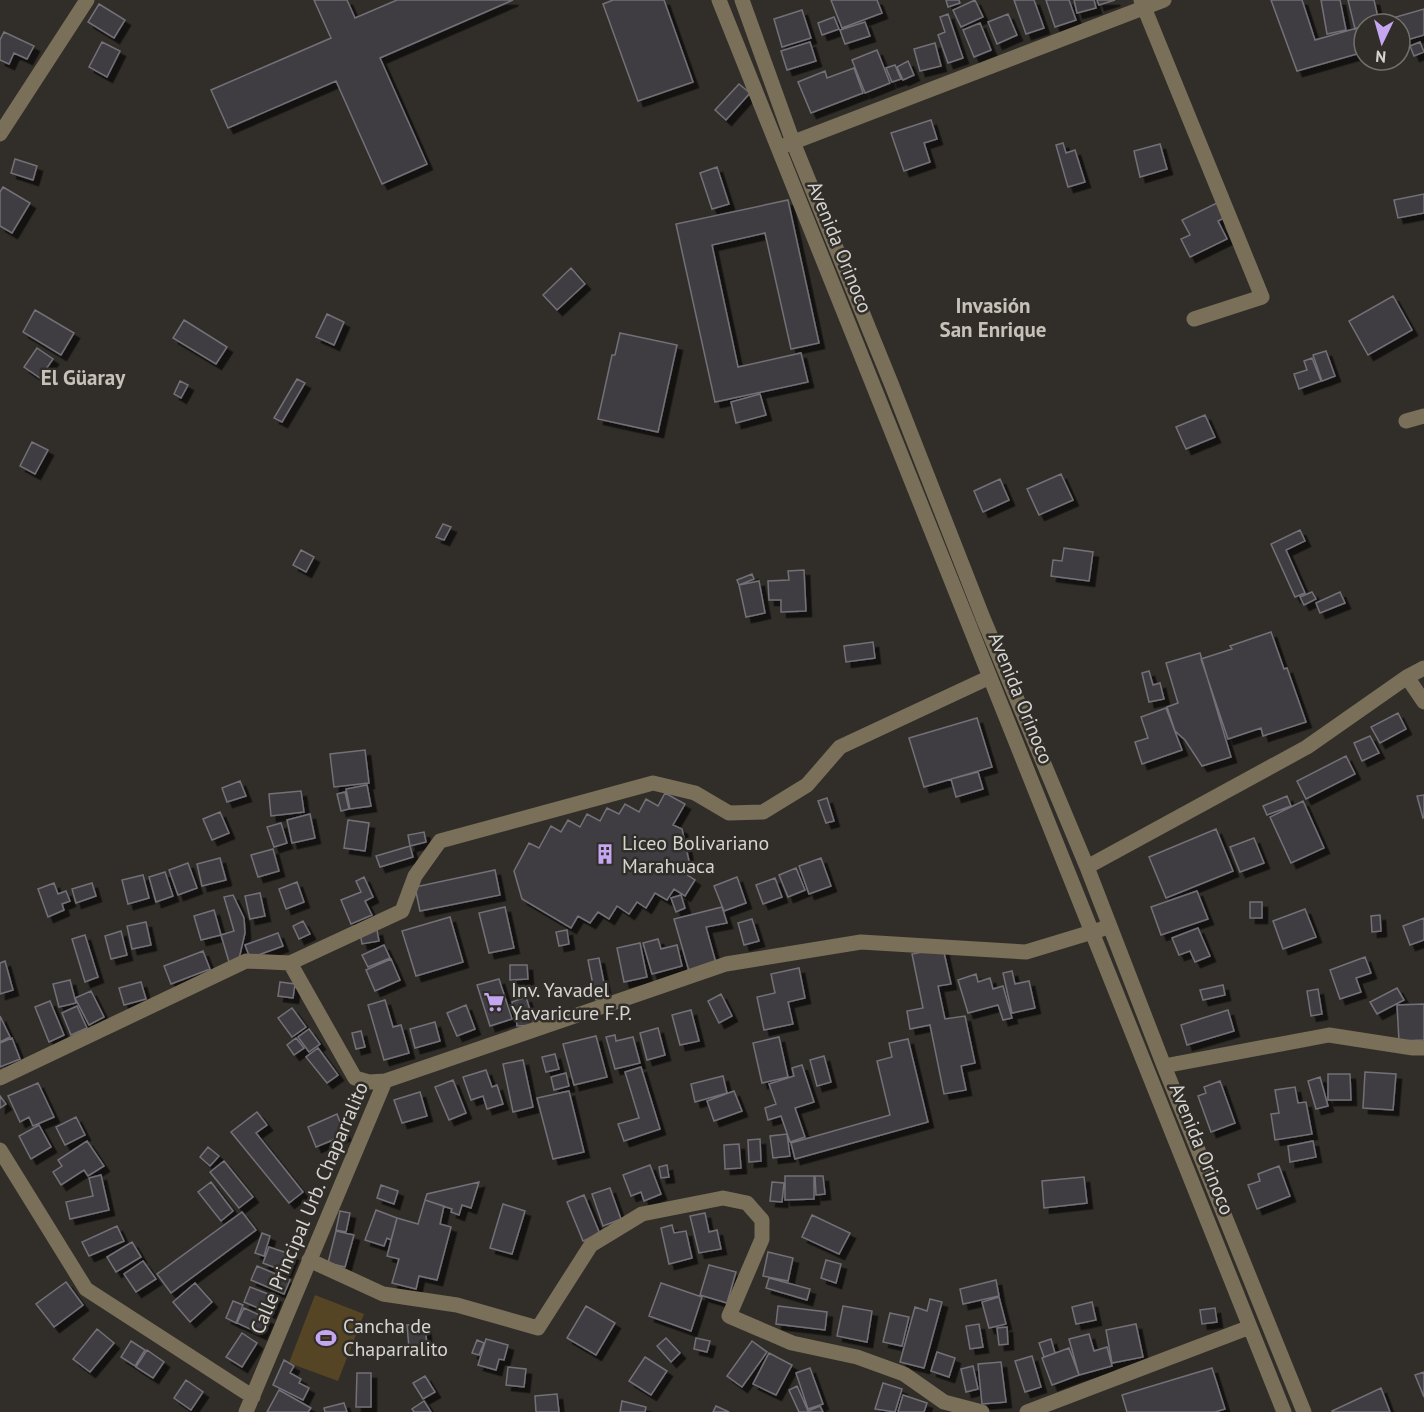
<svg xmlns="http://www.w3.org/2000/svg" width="1424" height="1412" font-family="'PT Sans',sans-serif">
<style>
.green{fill:#554525}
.building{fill:#3f3d43;stroke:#737077;stroke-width:1.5;filter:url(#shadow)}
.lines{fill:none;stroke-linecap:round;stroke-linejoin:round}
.minor{stroke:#7a6f59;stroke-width:15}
.labels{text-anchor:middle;stroke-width:5;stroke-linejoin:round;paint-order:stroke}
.street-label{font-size:20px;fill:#d5d4d0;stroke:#312e29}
.poi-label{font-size:20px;fill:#d5d4d0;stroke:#312e29;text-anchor:start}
.neighbourhood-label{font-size:21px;font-weight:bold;fill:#c6c2ba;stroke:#312e29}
</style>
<defs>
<filter id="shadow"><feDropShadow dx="5.5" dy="5.5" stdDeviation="0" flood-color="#0009"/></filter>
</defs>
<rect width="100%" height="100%" fill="#312e29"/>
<path class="green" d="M315,1295L364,1314L338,1381L289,1363Z"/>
<path class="building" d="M314,0H347L355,18L397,0H513L380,58L427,164L382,184L336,81L228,128L211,90L331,38Z
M613,0H664L693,82L638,101L603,4Z
M831,0H877L882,13L842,28Z
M946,0H959L960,3L948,7Z
M975,0L983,17L961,27L953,10Z
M1014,0H1034L1044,28L1026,34Z
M1046,0H1069L1076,20L1055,27Z
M1074,0H1094L1096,8L1077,13Z
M1097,0H1115L1099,5Z
M1271,0H1302L1315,40L1364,26V52L1297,71Z
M1321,0H1340L1346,30L1327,34Z
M1348,0H1374L1379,22L1364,24V26L1355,29Z
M99,4L125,20L114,38L88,22Z
M1424,9V35L1400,42V24H1372Z
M802,10L811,38L782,47L774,19Z
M948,14L963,58L948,63L938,35L945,32L940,17Z
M1008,14L1017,35L997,44L988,22Z
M834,17L839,29L822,35L818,23Z
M865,22L870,36L845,44L840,30Z
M980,23L991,50L974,57L963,30Z
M4,32L34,46L27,59L14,53L9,64L0,60V40Z
M102,42L120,51L107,77L89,67Z
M810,42L816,61L787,70L781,51Z
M1420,42L1424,52L1414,56L1410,46Z
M935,43L941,66L920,71L914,49Z
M877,50L890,83L865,93L852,60Z
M908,61L914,75L903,80L897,67Z
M895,65L901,79L892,82L886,68Z
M854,68L863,93L811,113L798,82L825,71L827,78Z
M739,84L750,93L726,120L715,110Z
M931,120L937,139L924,143L930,162L904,171L891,133Z
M1063,143L1066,153L1075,150L1085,182L1068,187L1056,145Z
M1160,144L1167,169L1140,177L1134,151Z
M15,159L37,166L33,180L11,173Z
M717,167L729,204L712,209L700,173Z
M3,187L30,203L12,233L0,226V192Z
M1424,194V213L1398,218L1394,200Z
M788,200L819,343L791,349L765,233L712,245L738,367L801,353L808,382L715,402L676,224Z
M1219,202L1226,217L1218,221L1227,239L1190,257L1181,239L1190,235L1182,220Z
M571,268L585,284L557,310L543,295Z
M1393,296L1412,330L1368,355L1349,321Z
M35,310L74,333L61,355L23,332Z
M327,314L344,322L334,345L316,337Z
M184,320L227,347L216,364L173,338Z
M620,333L677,345L658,432L598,419L612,355H615Z
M37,348L53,359L40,378L24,367Z
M1326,351L1335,376L1322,381L1313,355Z
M1312,358L1321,381L1299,389L1294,374L1307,370L1304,361Z
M297,379L305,383L282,422L274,418Z
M180,381L188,385L181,398L174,394Z
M760,394L766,415L736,423L731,402Z
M1205,415L1215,437L1186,449L1176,427Z
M32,442L48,450L35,474L20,466Z
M1061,474L1073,500L1039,515L1027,489Z
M1000,479L1009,500L983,512L974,491Z
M443,524L451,527L444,540L436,537Z
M1300,530L1305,541L1286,550L1305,593L1295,597L1271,544Z
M1064,548L1093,552L1089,581L1051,576L1053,560L1062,561Z
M301,550L314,557L306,572L293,565Z
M804,570L806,611L781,612V600H769L768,581L789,580L788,571Z
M752,574L754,579L739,585L737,580Z
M759,581L765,613L746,617L739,585Z
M1312,592L1316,599L1304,605L1300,597Z
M1340,592L1345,603L1320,613L1316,603Z
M1271,632L1284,669L1287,668L1306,722L1263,736L1261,728L1228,739L1201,659L1232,649L1230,646Z
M873,642L875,658L846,662L844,646Z
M1200,653L1231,757L1202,766L1185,740L1175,731L1167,707L1178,703L1166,663Z
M1149,671L1153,685L1160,683L1164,699L1149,702L1142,673Z
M1166,708L1182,750L1142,764L1135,742L1148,738L1141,717Z
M1398,713L1406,729L1380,743L1371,727Z
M977,718L992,767L924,787L909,738Z
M1370,736L1379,753L1362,761L1354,743Z
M365,750L369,783L334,787L330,754Z
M1346,756L1355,774L1306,799L1297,781Z
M978,772L983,789L956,797L951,779Z
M240,781L246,796L227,802L222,788Z
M367,785L371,806L350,809L346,789Z
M301,791L304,812L271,816L269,794Z
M345,792L349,809L341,811L337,794Z
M665,793L685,804L673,825L682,829L689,861L683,872L695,880L685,896L674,889L667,900L655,893L646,908L637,902L629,914L617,906L609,919L598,912L590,923L578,916L571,928L522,899L514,871L529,843L539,848L551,826L561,832L568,820L580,827L587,814L600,821L607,808L619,814L625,804L639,812L646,799L658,806Z
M1424,795V817L1423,818L1417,796Z
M1287,796L1291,806L1267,815L1263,806Z
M827,798L834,821L826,823L818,801Z
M1303,801L1324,848L1291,863L1270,817Z
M220,812L229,833L212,840L203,819Z
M310,814L315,838L292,843L287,820Z
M348,820L369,823L365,851L344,848Z
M281,823L287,843L274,847L267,827Z
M1216,829L1233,871L1166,898L1149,857Z
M424,832L426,842L410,846L408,835Z
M1254,838L1264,863L1240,872L1230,847Z
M410,846L413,857L380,867L376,856Z
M273,849L279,871L258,877L251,855Z
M220,858L226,880L202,886L197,864Z
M821,858L831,886L809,894L799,866Z
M188,863L197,888L178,895L169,870Z
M796,868L805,890L788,897L779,875Z
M495,870L500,895L420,911L415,887Z
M165,872L173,896L156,902L149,877Z
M143,875L149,898L128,904L122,880Z
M364,877L373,897L365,901L372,915L351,924L341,900L361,892L356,881Z
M737,877L746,903L724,911L714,886Z
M775,878L782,897L763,904L756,885Z
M297,882L304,902L286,909L279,889Z
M54,883L58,894L66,891L70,901L62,904L64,910L48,917L38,889Z
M92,883L96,896L76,903L72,889Z
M1197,891L1208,919L1161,935L1151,907Z
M260,893L265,916L250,919L245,896Z
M233,895L244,918L245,933L239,959L229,962L221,935L234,931L224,897Z
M681,895L685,908L676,912L671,898Z
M1250,902H1262V918H1250Z
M505,907L514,948L489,953L479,913Z
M722,907L727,923L706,927L716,963L689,971L674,919Z
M1305,909L1316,937L1283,949L1273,921Z
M214,910L221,935L201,940L194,916Z
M1380,915L1381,931L1372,932L1371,916Z
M450,917L463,962L416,976L402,931Z
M1424,918V940L1410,945L1403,926Z
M752,919L759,941L744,945L738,923Z
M303,921L310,934L299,939L293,926Z
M146,922L151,945L132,949L127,926Z
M1198,928L1210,956L1195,962L1190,951L1179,955L1172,938Z
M377,930L379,941L362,944L360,933Z
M567,930L569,944L559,946L556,932Z
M121,931L127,955L111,959L105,936Z
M278,933L283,946L250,958L245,945Z
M85,935L98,977L85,982L72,939Z
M658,939L661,949L677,945L682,966L652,974L643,943Z
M640,943L647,977L624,982L617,948Z
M384,945L390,958L368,967L362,955Z
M943,948L951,984L938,986L945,1019L965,1016L975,1063L961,1066L966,1090L944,1094L930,1025L910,1029L907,1011L923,1008L912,954Z
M203,951L210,969L171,984L164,966Z
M1365,957L1371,973L1356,978L1361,992L1340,999L1330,970Z
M599,958L607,998L596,1000L588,960Z
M391,959L400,980L375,991L366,970Z
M5,961L13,990L0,994V963Z
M510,965H527L528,979L510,980Z
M799,968L805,998L788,1002L793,1024L764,1030L757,997L775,993L771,974Z
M1012,971L1015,984L1029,981L1035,1008L1012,1013L1003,973Z
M976,974L978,982L990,978L993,989L1003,986L1012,1018L1003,1020L998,1005L968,1013L958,980Z
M499,979L512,1019L490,1026L477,985Z
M70,980L76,1003L59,1007L53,984Z
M141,982L146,999L124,1005L119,988Z
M280,982L295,984L293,998L278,996Z
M1223,985L1225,995L1203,1000L1200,990Z
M1397,988L1404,1000L1377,1014L1370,1002Z
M1318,989L1322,1014L1311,1016L1307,991Z
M91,991L104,1017L89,1025L75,998Z
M721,994L732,1016L719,1023L708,1001Z
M526,997L530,1010L515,1014L512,1002Z
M385,1000L393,1027L401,1025L409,1053L384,1060L368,1005Z
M50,1001L64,1035L49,1042L35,1007Z
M1424,1004V1040L1399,1041L1397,1005Z
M466,1005L475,1029L457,1036L447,1013Z
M77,1006L87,1028L71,1035L62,1013Z
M292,1008L306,1027L292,1037L278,1018Z
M691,1010L699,1041L680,1045L672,1015Z
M1228,1010L1234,1031L1187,1045L1181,1025Z
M533,1014L534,1025L517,1026L516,1015Z
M0,1016L10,1037L0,1042Z
M435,1022L440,1041L415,1048L410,1029Z
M658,1028L665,1055L647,1060L640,1033Z
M309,1029L320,1044L309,1052L298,1037Z
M361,1031L365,1047L356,1049L352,1033Z
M615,1035L616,1041L633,1037L640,1063L615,1069L606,1037Z
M596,1036L607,1077L574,1085L563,1044Z
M779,1037L788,1077L762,1083L753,1043Z
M12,1038L20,1059L0,1067V1043Z
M296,1038L304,1048L294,1055L287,1045Z
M908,1039L928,1122L795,1159L791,1143L890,1115L877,1061L892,1057L889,1043Z
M318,1048L338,1075L327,1083L306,1057Z
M555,1054L559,1069L546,1072L542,1057Z
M824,1056L831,1082L817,1086L810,1060Z
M523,1060L533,1107L513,1112L503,1064Z
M802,1065L814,1102L795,1108L805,1137L790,1142L781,1116L768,1120L765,1108L776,1104L769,1084L794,1076L792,1068Z
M641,1067L660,1129L624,1141L618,1124L639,1118L625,1072Z
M486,1070L492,1087L497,1085L503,1104L487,1109L483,1096L471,1100L463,1077Z
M1365,1072L1396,1074L1393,1110L1363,1108Z
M566,1073L569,1086L554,1090L551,1077Z
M1328,1074H1350L1351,1100H1328Z
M723,1076L727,1093L695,1102L691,1084Z
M1320,1077L1328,1106L1316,1109L1308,1081Z
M453,1080L466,1113L449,1120L435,1087Z
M1220,1081L1235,1123L1211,1132L1198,1096L1206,1093L1204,1087Z
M38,1083L54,1117L33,1126L29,1117L20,1122L8,1096Z
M1295,1087L1298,1103L1306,1102L1312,1134L1275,1140L1271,1114L1279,1113L1275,1090Z
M569,1091L584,1152L553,1159L537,1098Z
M734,1091L742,1111L714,1121L707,1101Z
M420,1092L427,1116L402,1123L394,1100Z
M0,1096L6,1104L0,1108Z
M257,1112L267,1125L256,1133L303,1192L289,1203L231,1132Z
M337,1114L345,1135L316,1147L308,1127Z
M76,1117L85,1135L65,1145L56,1127Z
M39,1125L51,1147L31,1159L19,1136Z
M787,1134L790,1156L773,1158L770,1136Z
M760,1139L761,1161L749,1162L748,1140Z
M87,1141L104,1166L88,1176L84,1170L61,1185L53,1172L62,1166L58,1160Z
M1313,1141L1316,1157L1290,1162L1288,1146Z
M739,1144L741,1168L725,1169L724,1145Z
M208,1147L219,1156L210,1166L200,1157Z
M224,1161L253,1197L239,1208L210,1172Z
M650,1165L661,1194L644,1201L641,1192L631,1196L623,1175Z
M667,1165L669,1177L661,1178L659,1167Z
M1279,1166L1290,1196L1257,1209L1248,1185L1260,1181L1258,1174Z
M101,1175L109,1210L70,1219L66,1202L93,1196L89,1178Z
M785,1176H814V1199L785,1200Z
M815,1176H823L825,1194L816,1195Z
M1084,1177L1087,1203L1044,1208L1042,1181Z
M211,1182L233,1211L221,1221L198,1192Z
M479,1182L471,1208L462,1205L459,1215L451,1212L452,1209L425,1200L427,1194Z
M772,1182L784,1183L782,1202L770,1201Z
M381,1185L398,1191L394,1204L377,1198Z
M610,1188L621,1219L603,1226L592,1194Z
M584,1195L600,1234L583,1241L567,1202Z
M425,1200L444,1206L440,1224L451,1227L437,1280L419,1276L416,1289L392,1283L399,1259L387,1256L397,1218L418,1224Z
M503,1204L525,1211L512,1254L490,1248Z
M376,1210L397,1218L391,1240L387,1238L384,1246L365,1240Z
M340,1211L350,1213L346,1232L336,1230Z
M242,1212L256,1230L171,1293L157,1274Z
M705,1213L709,1232L717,1230L721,1249L699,1253L690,1216Z
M812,1215L850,1233L839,1254L802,1237Z
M672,1225L674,1233L686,1231L692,1258L669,1264L661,1228Z
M117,1226L124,1241L89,1256L82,1242Z
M336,1231L354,1235L345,1267L328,1263Z
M262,1233L270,1236L264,1256L255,1253Z
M132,1242L141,1257L116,1272L107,1257Z
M269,1247L293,1255L286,1272L263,1263Z
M768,1252L793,1258L788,1281L763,1276Z
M826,1260L841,1264L836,1283L821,1278Z
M143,1261L156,1279L136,1292L124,1274Z
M709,1265L736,1272L727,1303L700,1295Z
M257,1266L290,1280L284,1294L251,1280Z
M769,1278L810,1289L807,1300L766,1288Z
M996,1280L999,1296L963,1304L960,1289Z
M66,1282L83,1305L54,1327L36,1304Z
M195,1283L212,1302L190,1322L173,1302Z
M661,1283L702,1297L691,1331L649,1316Z
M250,1287L276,1297L270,1313L244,1302Z
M999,1297L1006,1324L989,1328L982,1302Z
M930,1299L942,1302L924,1368L900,1362L915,1307L927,1311Z
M233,1301L243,1305L236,1323L226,1318Z
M1092,1302L1096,1320L1076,1324L1072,1307Z
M586,1306L615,1323L596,1355L567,1338Z
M778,1306L827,1312L825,1330L776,1324Z
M843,1306L872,1311L867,1342L837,1336Z
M244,1308L268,1319L261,1334L237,1323Z
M1215,1308L1217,1322L1202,1324L1200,1310Z
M890,1313L909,1317L902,1346L883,1342Z
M425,1324L427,1346L409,1348L407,1325Z
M979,1324L983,1347L970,1349L966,1326Z
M1136,1324L1143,1357L1112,1363L1106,1330Z
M1007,1327L1008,1344L999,1345L997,1328Z
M97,1329L114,1343L90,1372L73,1359Z
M242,1333L257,1343L242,1367L226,1357Z
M1089,1334L1094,1351L1107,1347L1112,1366L1079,1375L1069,1339Z
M666,1338L680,1353L671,1362L657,1346Z
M696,1338L710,1341L707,1352L694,1349Z
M486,1339L508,1345L504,1360L499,1359L496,1370L478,1365Z
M1051,1339L1055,1353L1044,1357L1039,1343Z
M477,1340L484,1343L479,1355L472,1353Z
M131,1341L145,1350L135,1366L121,1357Z
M752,1341L767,1352L742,1387L727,1376Z
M1069,1348L1079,1375L1052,1385L1042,1358Z
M147,1350L164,1362L153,1378L136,1367Z
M937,1352L955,1358L949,1377L931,1371Z
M769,1353L792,1365L776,1395L753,1384Z
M1032,1356L1041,1387L1025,1392L1015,1361Z
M645,1357L667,1371L651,1395L629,1381Z
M284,1360L294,1366L290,1373L301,1379L299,1383L309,1388L303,1400L273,1385Z
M1001,1362L1006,1402L982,1404L978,1364Z
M973,1366L978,1389L966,1392L961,1369Z
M508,1367L526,1369L524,1387L506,1385Z
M810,1368L823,1404L808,1409L796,1373Z
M1212,1368L1225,1409L1215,1412H1127L1122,1395Z
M1424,1372V1397L1415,1375Z
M357,1373H371V1407H356Z
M425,1376L435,1392L423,1399L413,1383Z
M186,1380L203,1392L191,1410L174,1398Z
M883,1383L902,1389L895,1412L875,1409Z
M797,1386L808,1411L820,1406L823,1412H799L789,1390Z
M1381,1388L1390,1412H1333L1332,1411Z
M279,1390L311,1408L308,1412H267Z
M557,1394L559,1412H536L535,1396Z
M903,1395L927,1403L924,1412H898Z
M424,1401L431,1412H414L412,1409Z
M622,1401L646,1407L645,1412H620Z
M344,1403L347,1412H325L324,1408Z
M716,1406L729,1412H713Z"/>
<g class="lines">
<path class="minor" d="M719,0L1284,1412
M742,0L793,142L891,383L983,618L1087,867L1164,1066L1304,1412
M1141,0L1262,297L1194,319
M0,134L87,0
M786,145L1164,0
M1406,421L1424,416
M1407,677L1424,702
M1087,867L1307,747L1407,677L1424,668
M290,963L402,911L415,876L440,841L653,783L695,793L729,813L763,812L807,785L840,747L990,677
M1164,1066L1329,1035L1413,1048H1424
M0,1078L246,961L290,963L355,1078L369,1082L385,1081
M0,1150L86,1289L253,1397
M309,1260L383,1294L457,1305L538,1328L591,1245L642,1214L723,1198L747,1203L762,1220V1239L729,1316L792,1343L857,1357L904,1374L944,1402L982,1412
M246,1412L385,1081L726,964L861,942L1026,952L1102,929
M1027,1412L1250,1327"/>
</g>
<defs>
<g id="building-bare" transform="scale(1.62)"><path d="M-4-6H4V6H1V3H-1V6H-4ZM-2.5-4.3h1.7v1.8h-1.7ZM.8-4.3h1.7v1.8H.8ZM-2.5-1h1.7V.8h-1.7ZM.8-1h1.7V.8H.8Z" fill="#c5a7f1" stroke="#312e29" stroke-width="2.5" paint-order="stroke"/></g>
<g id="supermarket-bare" transform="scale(1.62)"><path d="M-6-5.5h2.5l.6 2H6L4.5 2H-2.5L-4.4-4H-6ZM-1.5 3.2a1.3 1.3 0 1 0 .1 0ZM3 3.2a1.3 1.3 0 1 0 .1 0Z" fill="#c5a7f1" stroke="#312e29" stroke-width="2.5" paint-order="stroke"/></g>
<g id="stadium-bare" transform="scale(1.62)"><path d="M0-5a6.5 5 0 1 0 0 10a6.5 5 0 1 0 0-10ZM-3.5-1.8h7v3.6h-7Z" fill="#c5a7f1" stroke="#312e29" stroke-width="2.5" paint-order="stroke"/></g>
</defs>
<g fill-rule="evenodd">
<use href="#building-bare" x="605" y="854"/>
<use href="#supermarket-bare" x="494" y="1002"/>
<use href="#stadium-bare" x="326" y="1338"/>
</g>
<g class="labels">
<g class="street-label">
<text transform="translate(840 247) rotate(68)" y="7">Avenida Orinoco</text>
<text transform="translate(1021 698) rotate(68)" y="7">Avenida Orinoco</text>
<text transform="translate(1202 1149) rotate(68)" y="7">Avenida Orinoco</text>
<text transform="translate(309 1208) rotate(-67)" y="7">Calle Principal Urb. Chaparralito</text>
</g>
<g class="poi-label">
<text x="622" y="850">Liceo Bolivariano<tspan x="622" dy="23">Marahuaca</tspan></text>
<text x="511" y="997">Inv. Yavadel<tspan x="511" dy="23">Yavaricure F.P.</tspan></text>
<text x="343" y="1333">Cancha de<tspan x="343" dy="23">Chaparralito</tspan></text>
</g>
<g class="neighbourhood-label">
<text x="993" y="313">Invasión<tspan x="993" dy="24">San Enrique</tspan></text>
<text x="83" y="385">El Güaray</text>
</g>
</g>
<g transform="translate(1382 42) rotate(185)"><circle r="28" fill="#312e29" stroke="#73706c" stroke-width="1.5"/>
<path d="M0-4.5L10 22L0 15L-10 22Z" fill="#c5a7f1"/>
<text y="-9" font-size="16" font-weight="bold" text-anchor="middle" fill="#d5d4d0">N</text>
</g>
</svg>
